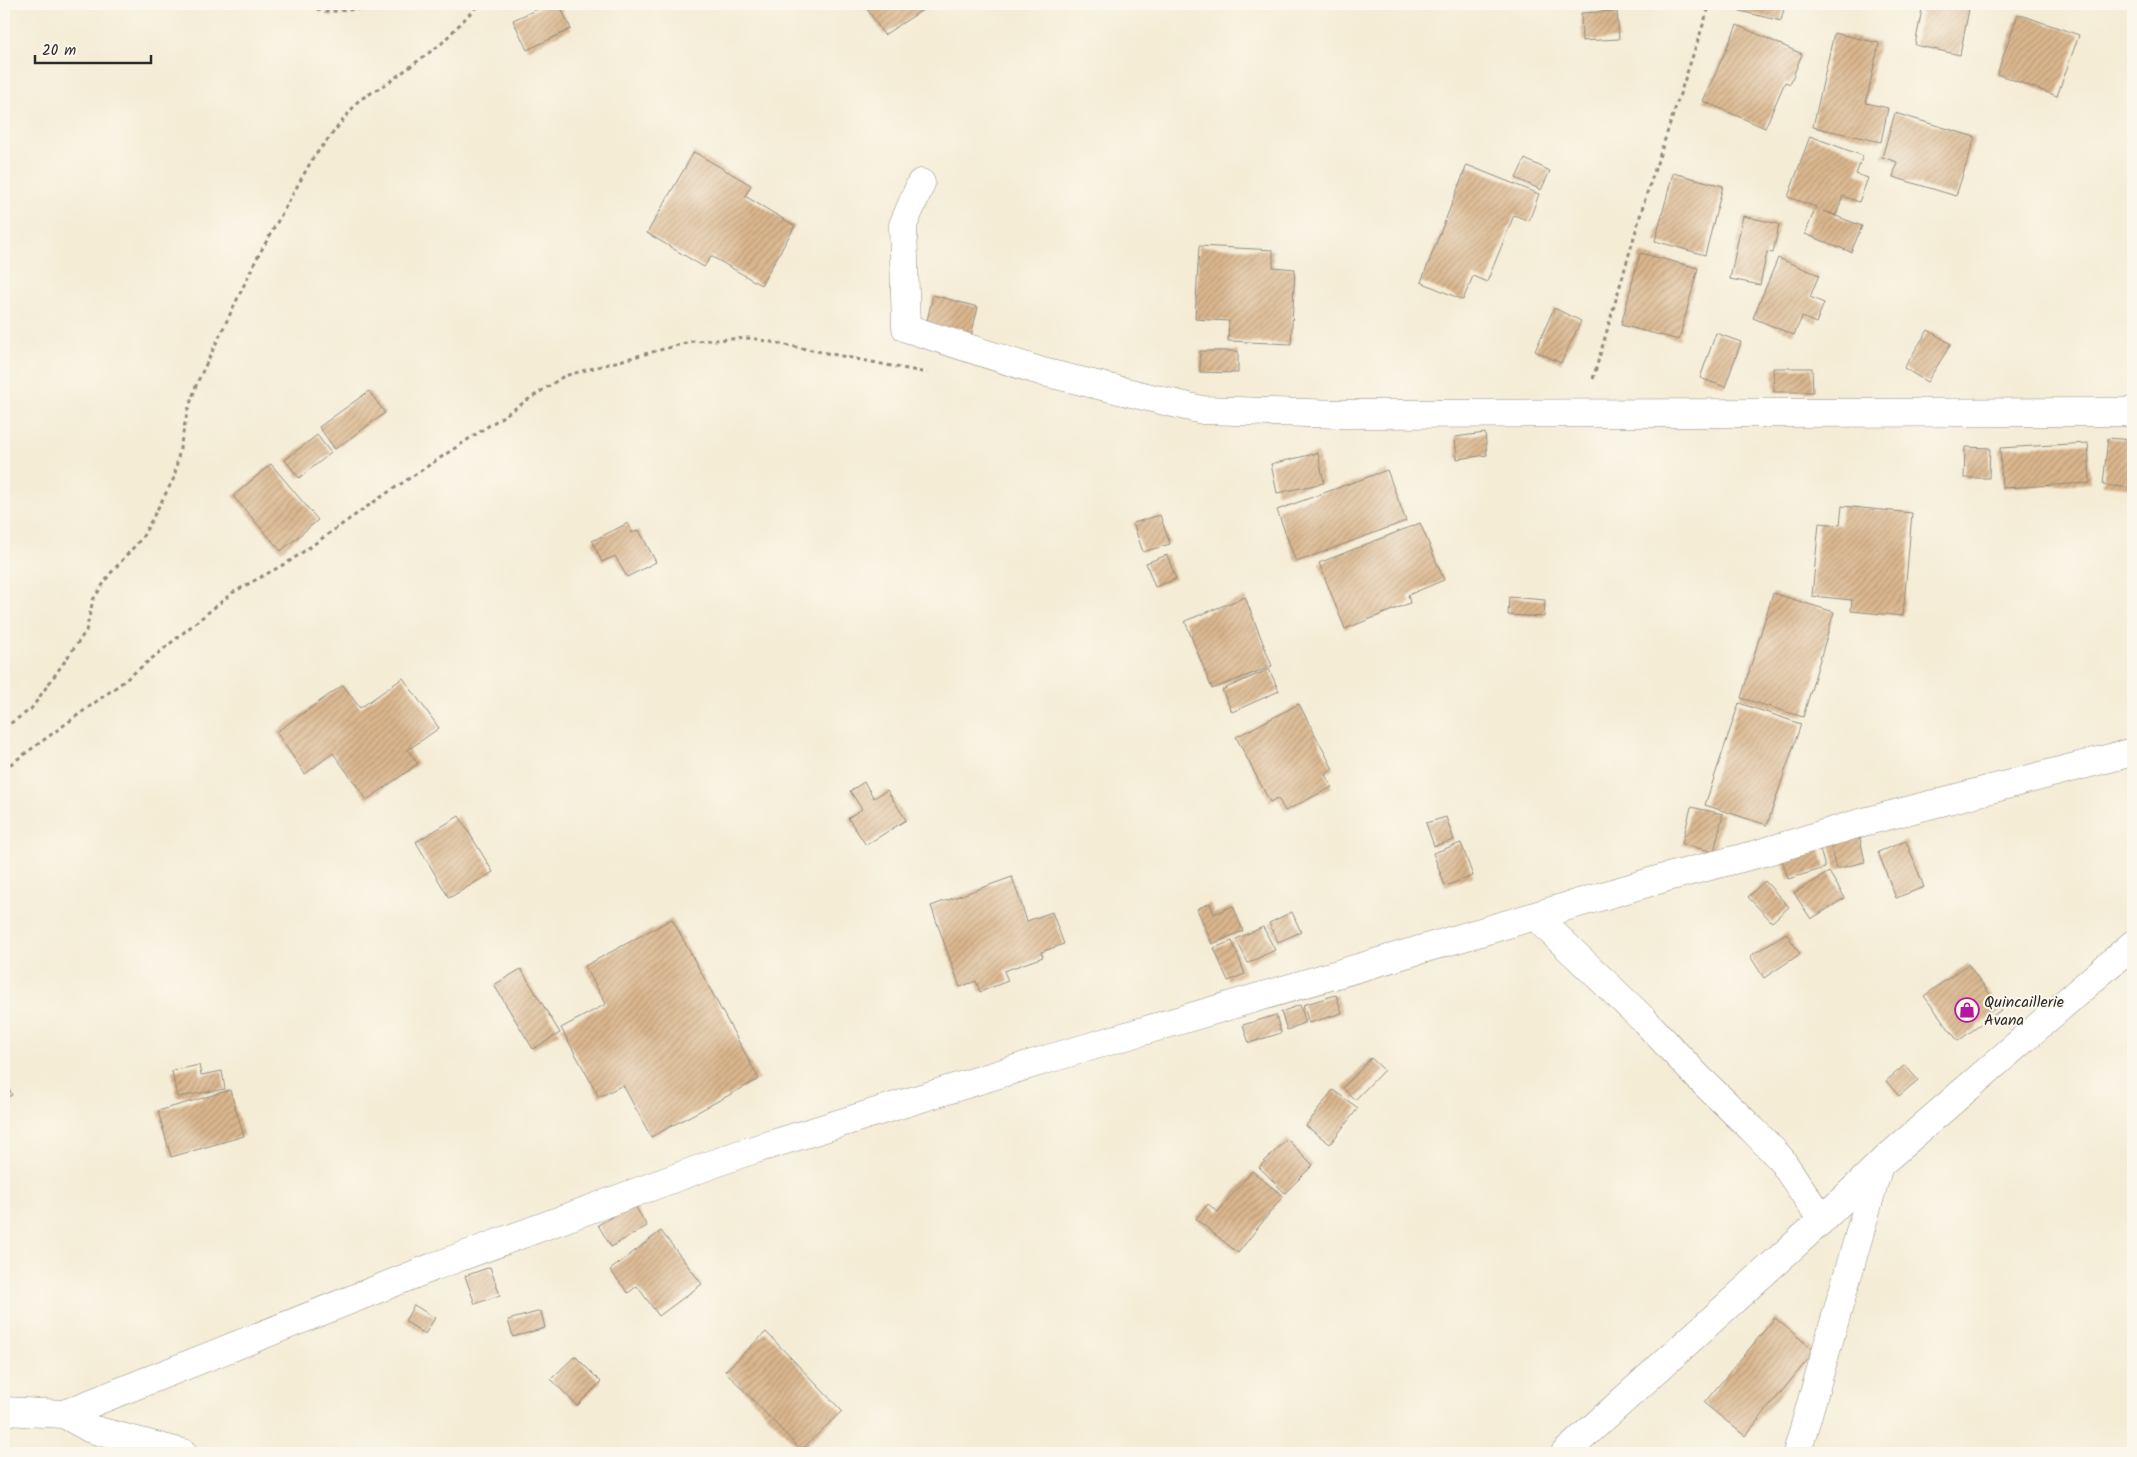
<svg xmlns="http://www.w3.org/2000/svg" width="2137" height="1457" font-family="Kalam,sans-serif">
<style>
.building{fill:url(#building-hatch)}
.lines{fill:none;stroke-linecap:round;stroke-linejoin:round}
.minor-casing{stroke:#908c80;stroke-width:29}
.tertiary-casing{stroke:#908c80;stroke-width:29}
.secondary-casing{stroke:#908c80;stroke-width:29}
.path{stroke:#908c80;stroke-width:3;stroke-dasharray:4 4;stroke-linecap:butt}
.minor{stroke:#fff;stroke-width:28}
.tertiary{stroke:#fff;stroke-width:28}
.secondary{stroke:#fff;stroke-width:28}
.labels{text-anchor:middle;stroke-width:4;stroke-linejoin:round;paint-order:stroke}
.poi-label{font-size:16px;fill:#2b2b2b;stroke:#fbf7ec;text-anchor:start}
</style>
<defs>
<pattern id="building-hatch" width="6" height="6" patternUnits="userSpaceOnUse" patternTransform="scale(1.25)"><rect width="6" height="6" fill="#dbb78e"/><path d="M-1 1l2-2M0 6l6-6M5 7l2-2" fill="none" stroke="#b29574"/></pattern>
</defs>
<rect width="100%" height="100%" fill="#fbf7ec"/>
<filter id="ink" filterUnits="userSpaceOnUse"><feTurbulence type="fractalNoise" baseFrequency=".02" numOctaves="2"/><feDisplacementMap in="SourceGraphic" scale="10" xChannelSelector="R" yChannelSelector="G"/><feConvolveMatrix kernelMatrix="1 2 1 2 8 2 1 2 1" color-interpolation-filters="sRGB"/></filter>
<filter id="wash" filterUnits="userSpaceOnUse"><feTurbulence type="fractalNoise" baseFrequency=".0096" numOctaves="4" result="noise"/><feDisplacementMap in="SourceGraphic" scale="20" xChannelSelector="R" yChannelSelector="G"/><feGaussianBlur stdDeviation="1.12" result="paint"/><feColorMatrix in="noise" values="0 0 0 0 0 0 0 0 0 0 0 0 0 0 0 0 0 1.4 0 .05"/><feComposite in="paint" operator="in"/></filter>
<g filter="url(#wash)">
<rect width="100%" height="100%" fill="#f4ecd5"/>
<g id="blocks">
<path class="building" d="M549,4H559L571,29L527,50L513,20Z
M864,4H932L884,35Z
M1742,4H1785L1781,21L1740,11Z
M1923,4H1970L1960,55L1915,45Z
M1617,11L1619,39L1582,41L1581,13Z
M2018,14L2079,35L2057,96L1997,74Z
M1737,25L1802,54L1790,84L1785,82L1765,128L1703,101Z
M1834,33L1879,43L1866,103L1888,108L1881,142L1813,127Z
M1895,113L1975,137L1956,196L1893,177L1897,162L1882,157Z
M1810,136L1863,156L1856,174L1868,178L1859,202L1843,196L1836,215L1823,211L1862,226L1851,252L1805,234L1816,207L1788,197Z
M694,152L751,185L745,196L795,226L761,285L711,256L704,267L647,233Z
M1525,159L1550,171L1541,190L1516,178Z
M1467,165L1539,194L1529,221L1514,215L1487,282L1473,276L1463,300L1421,282Z
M1673,173L1723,186L1705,255L1655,241Z
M1743,216L1779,224L1773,253L1767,252L1760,285L1730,279Z
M1199,246L1273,250V267L1295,269L1291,344L1228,341L1229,321L1195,319Z
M1640,253L1698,268L1679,340L1621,325Z
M1778,258L1819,275L1810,297L1824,303L1816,323L1802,317L1794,335L1753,318Z
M933,295L978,307L971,336L926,325Z
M1554,308L1581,321L1561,363L1535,351Z
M1928,330L1951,344L1927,382L1904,368Z
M1716,333L1741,342L1725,387L1700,378Z
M1200,351H1238V373L1200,372Z
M1773,368H1812L1813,392H1774Z
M369,391L385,413L335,449L319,427Z
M1485,433L1487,455L1457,459L1455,437Z
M317,435L331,453L299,478L285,460Z
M2108,438L2133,440V488L2103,485Z
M2088,443L2090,483L2002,488L2000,448Z
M1965,447L1990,448L1989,478H1964Z
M1318,453L1324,483L1277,493L1271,464Z
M271,464L318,520L281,551L233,496Z
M1387,470L1406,521L1296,562L1277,510Z
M1842,506L1912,513L1903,616L1851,611L1852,600L1812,596L1819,523L1840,525Z
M1160,515L1170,544L1143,552L1133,523Z
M628,523L632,533L639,530L656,562L627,577L615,556L602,562L592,541Z
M1420,523L1444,580L1408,595L1410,603L1345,629L1319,563Z
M1167,555L1176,579L1155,587L1146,563Z
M1773,593L1834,612L1803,717L1741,698Z
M1245,597L1272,666L1212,689L1185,621Z
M1509,597L1545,600L1544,617L1508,615Z
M1269,669L1279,691L1232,712L1222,690Z
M403,678L439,728L408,750L418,764L367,800L333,753L305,774L276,732L343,685L360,708Z
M1739,703L1801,724L1767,825L1705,805Z
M1299,704L1333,769L1325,774L1332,787L1285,811L1278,798L1270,802L1236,737Z
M864,782L874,798L887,790L906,820L866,845L848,818L862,809L850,791Z
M1691,807L1723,814L1714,852L1682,844Z
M459,816L493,872L449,898L416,842Z
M1446,817L1454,840L1434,846L1426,823Z
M1860,838L1865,862L1836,869L1830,844Z
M1906,841L1924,887L1896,898L1878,852Z
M1461,843L1473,876L1445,886L1433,853Z
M1820,849L1825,868L1788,879L1782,859Z
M1829,872L1845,898L1811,919L1794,893Z
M1012,877L1027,921L1052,912L1064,944L1041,952L1043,957L1004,971L1008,981L980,992L976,981L960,987L931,906Z
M1765,881L1789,907L1772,922L1748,897Z
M1210,903L1214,914L1233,906L1243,931L1212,944L1197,909Z
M1292,912L1301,932L1278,942L1269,923Z
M672,919L759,1079L651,1137L623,1085L599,1097L561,1028L606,1004L585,966Z
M1263,927L1275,950L1248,963L1236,939Z
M1786,933L1800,954L1764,978L1750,956Z
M1232,941L1245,974L1228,981L1214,948Z
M1968,964L2001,1010L1958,1041L1924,996Z
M521,969L560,1033L533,1049L494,985Z
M1336,995L1342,1013L1309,1023L1303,1005Z
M1300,1005L1306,1022L1287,1030L1281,1012Z
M1276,1015L1281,1033L1249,1043L1243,1025Z
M1371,1058L1384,1070L1355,1100L1343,1088Z
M199,1065L201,1075L222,1071L225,1089L177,1097L172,1071Z
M1905,1065L1918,1080L1899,1096L1886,1081Z
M4,1079L12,1095L4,1099Z
M230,1090L244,1136L171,1157L158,1111Z
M1333,1090L1358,1108L1330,1144L1306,1126Z
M1287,1139L1313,1165L1285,1193L1259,1167Z
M1252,1171L1283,1196L1238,1253L1196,1219L1208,1204L1218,1212Z
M634,1204L647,1226L611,1247L598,1225Z
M661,1231L702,1284L659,1316L637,1286L628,1293L610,1270Z
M490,1267L500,1295L475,1304L465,1276Z
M414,1305L435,1318L425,1334L405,1321Z
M541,1311L545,1328L513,1337L508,1320Z
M1775,1318L1815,1351L1745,1436L1704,1403Z
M766,1332L842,1411L801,1450L725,1371Z
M575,1356L601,1382L577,1406L551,1379Z"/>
</g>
</g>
<g filter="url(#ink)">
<use href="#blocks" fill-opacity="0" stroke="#908c80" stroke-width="1"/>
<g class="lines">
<g class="minor-casing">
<path id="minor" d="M921,183L903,225L906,328L1043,372L1202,410L1341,414L2133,412
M1535,916L1644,1020L1697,1076L1752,1129L1780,1158L1822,1220
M4,1411L64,1414L433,1267L740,1154L1048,1059L1664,878L1761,853L1860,823L2133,752
M64,1414L91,1429L183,1453"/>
</g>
<g class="tertiary-casing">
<path id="tertiary" d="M1797,1453L1879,1165"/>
</g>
<g class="secondary-casing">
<path id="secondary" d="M1565,1453L1822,1220L1879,1165L2133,944"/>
</g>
<path class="path" d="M302,4L325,12L418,4
M1593,379L1645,199L1710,4
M4,728L31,709L86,631L93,600L109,575L142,538L174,478L187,413L197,383L256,260L313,158L359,100L385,85L441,44L479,4
M4,769L123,682L232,593L290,561L378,499L564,376L693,341L751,338L927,373"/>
<use href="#minor" class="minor"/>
<use href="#tertiary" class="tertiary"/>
<use href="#secondary" class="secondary"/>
</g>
</g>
<defs>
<g id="shop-ring" transform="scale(1.25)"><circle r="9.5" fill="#fbf7ec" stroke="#b5179e" stroke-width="1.5"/><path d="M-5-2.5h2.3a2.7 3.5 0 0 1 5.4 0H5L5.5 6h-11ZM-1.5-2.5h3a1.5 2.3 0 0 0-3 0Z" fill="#b5179e"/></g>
</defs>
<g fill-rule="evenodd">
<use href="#shop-ring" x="1967" y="1010"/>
</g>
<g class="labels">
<g class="poi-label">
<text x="1984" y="1007">Quincaillerie<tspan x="1984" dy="18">Avana</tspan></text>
</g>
</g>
<rect width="2137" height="1457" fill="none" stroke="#fbf7ec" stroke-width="20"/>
<path d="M35 55v8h116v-8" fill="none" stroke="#2b2b2b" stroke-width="2.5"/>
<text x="42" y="55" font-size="15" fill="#2b2b2b" stroke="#fbf7ec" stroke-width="4" paint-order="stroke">20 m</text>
</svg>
